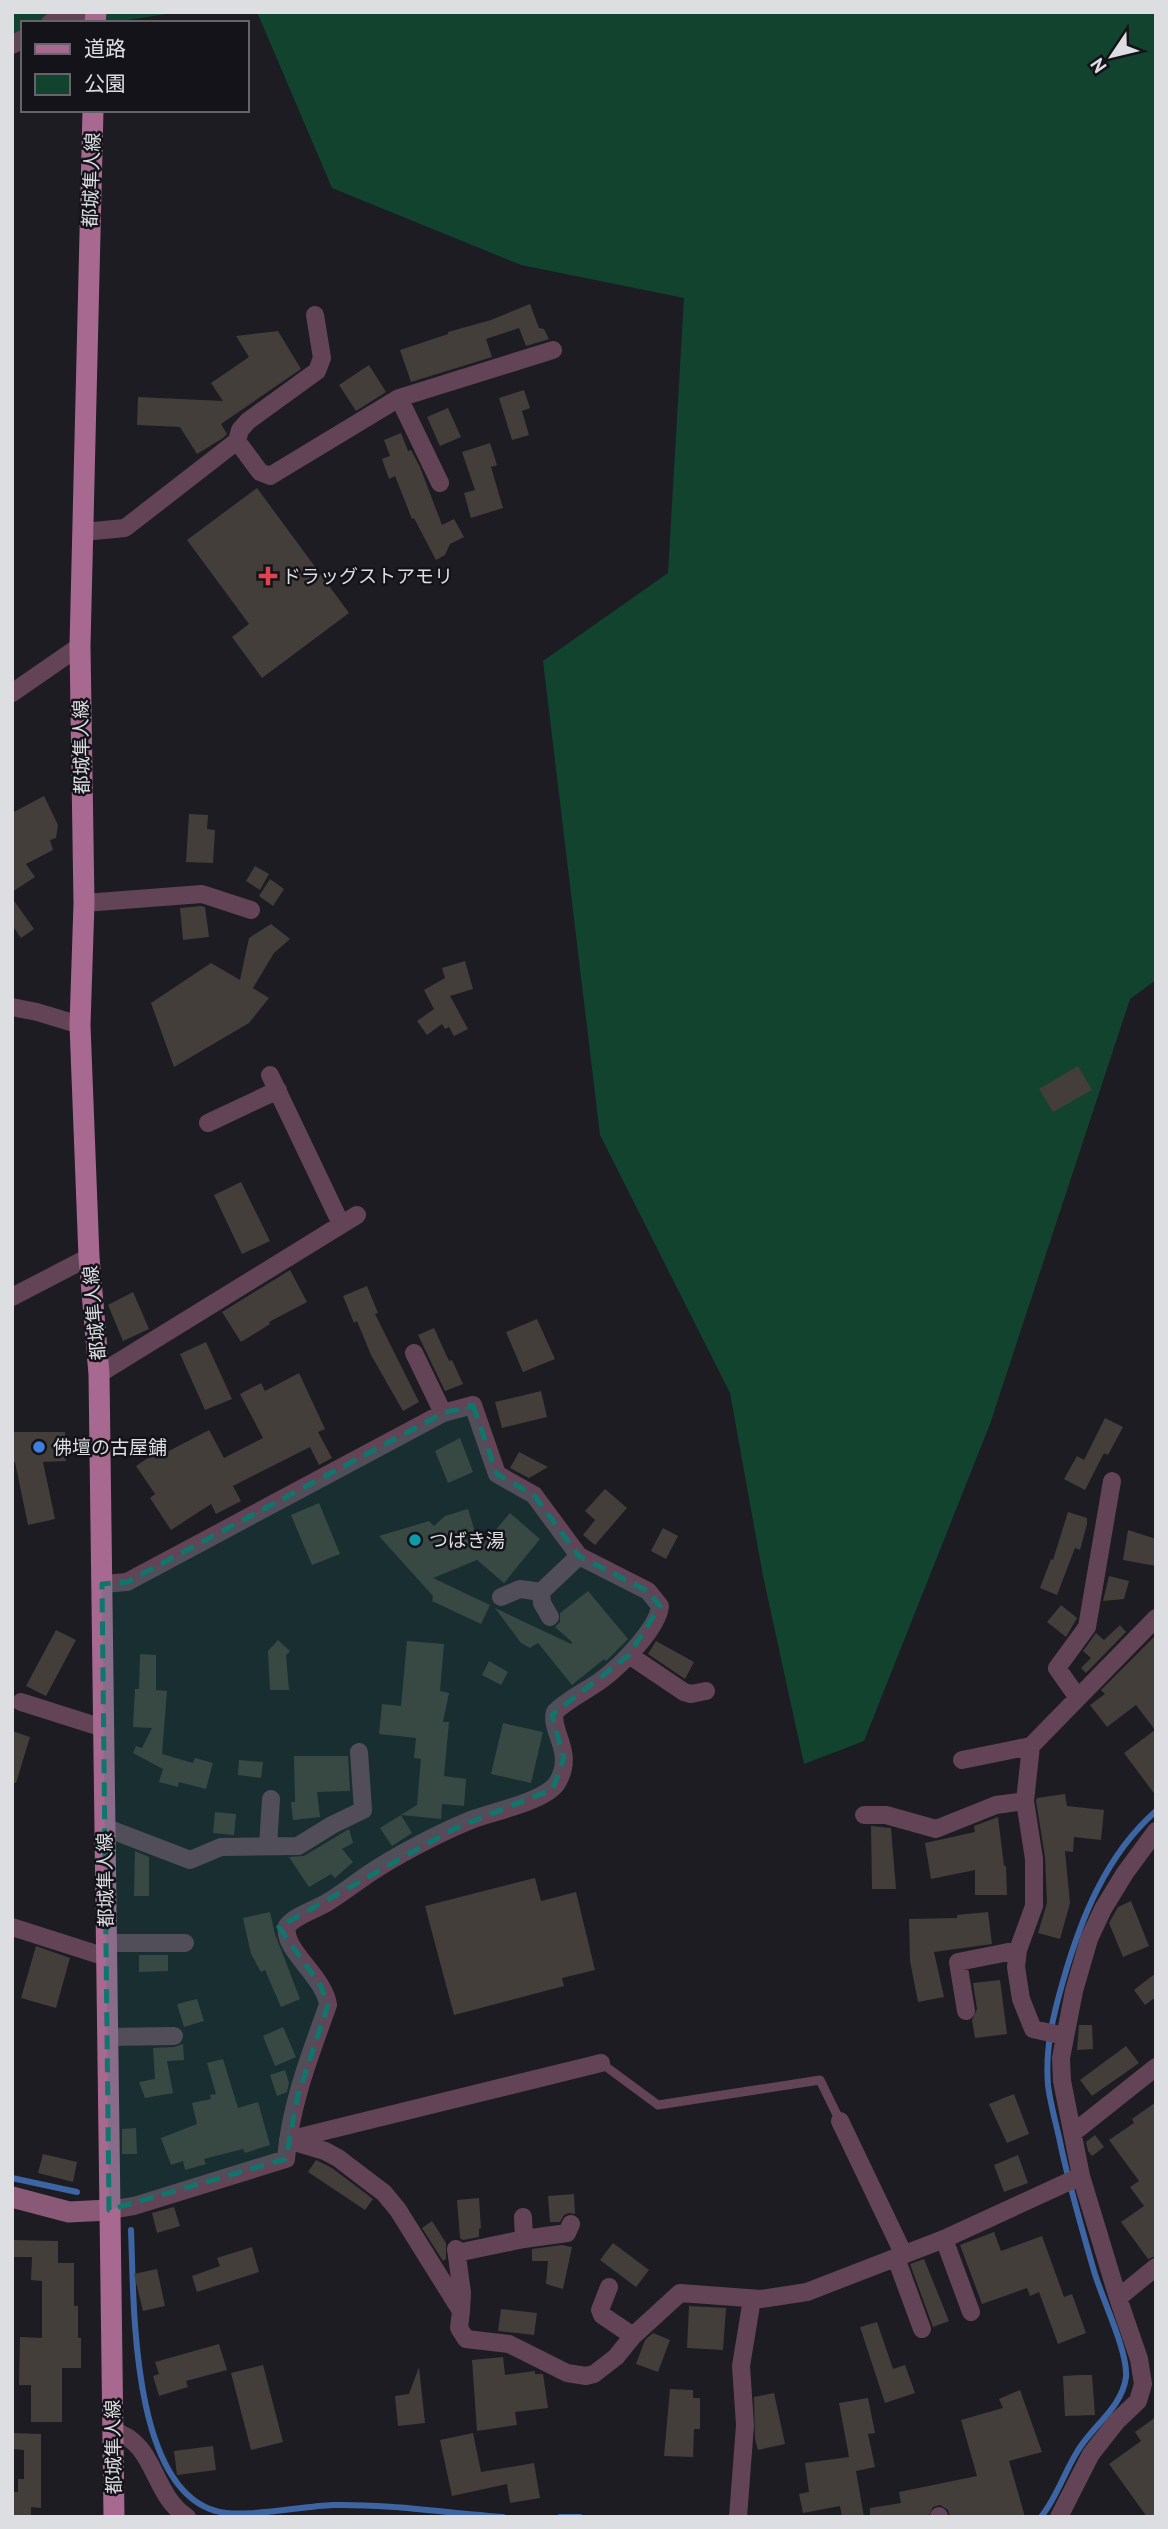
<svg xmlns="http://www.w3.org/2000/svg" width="1168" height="2529" font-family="'PT Sans','Noto Sans JP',sans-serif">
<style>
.green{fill:#12432e}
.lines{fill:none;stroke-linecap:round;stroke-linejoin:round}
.stream{stroke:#3d65a4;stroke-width:6}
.building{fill:#433e39}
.lane{stroke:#624456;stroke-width:9}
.street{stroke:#624456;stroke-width:18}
.secondary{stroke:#895977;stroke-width:21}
.primary{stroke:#a76990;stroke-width:21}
.marked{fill:#0f766e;fill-opacity:0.2;stroke:#0f766e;stroke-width:5;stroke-dasharray:14 9;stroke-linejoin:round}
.health-dot{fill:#e0444e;stroke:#131319;stroke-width:2.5}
.shop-dot{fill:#3f7fe0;stroke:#131319;stroke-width:2.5}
.culture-dot{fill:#0f9aa8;stroke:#131319;stroke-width:2.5}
.labels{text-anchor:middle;stroke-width:5;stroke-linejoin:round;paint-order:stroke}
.street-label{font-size:19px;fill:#dddee2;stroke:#131319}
.poi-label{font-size:19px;fill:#dddee2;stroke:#131319;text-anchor:start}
</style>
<rect width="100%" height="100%" fill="#1c1c22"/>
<path class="green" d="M12,12H179L110,23H23V36L12,38Z
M257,12H1156V980L1130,999L990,1424L864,1741L804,1764L763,1576L730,1393L600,1135L543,661L668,573L684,298L521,265L332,188Z"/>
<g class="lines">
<path class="stream" d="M12,2178L77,2192
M131,2230C134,2300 130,2487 216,2511C242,2519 302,2506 333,2505C390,2504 447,2513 503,2517
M560,2517H580
M1041,2517C1057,2497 1064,2473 1077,2452C1092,2426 1122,2408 1126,2377C1128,2351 1102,2299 1094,2271C1081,2226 1068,2182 1059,2137C1055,2120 1050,2102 1048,2085C1045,2048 1053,2016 1063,1981C1081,1918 1106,1855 1156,1811"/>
</g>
<path class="building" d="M530,304L539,328L544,329L549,339L526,346L519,328L486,339L492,357L411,382L400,350L448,334V332L491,320Z
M278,331L301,369L221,424L227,434L223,438L197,454L180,427L137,425L138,397L223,401L211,383L249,357L236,336Z
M369,365L386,392L356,411L339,385Z
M524,390L530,408L522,411L529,435L512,440L499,398Z
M448,408L461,437L440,446L427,417Z
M401,433L408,451L411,450L420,467L442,525L454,519L464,537L450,544L445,555L436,560L414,518L412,519L395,476L389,479L382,459L390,456L384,440Z
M490,443L497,465L491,467L503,508L471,518L464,493L475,490L462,452Z
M257,488L349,613L262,678L232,637L249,624L187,540Z
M44,796L58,825L56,838L50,840L53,850L26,864L35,877L12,892V813Z
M189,814L208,815L207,829L215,830L213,863L186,862Z
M255,866L269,874L260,890L246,881Z
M270,879L284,889L273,906L259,896Z
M12,898L34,929L21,938L12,925Z
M201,906L205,907L209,937L183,940L180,908Z
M271,924L290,939L274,953L253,988L269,998L249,1023L174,1067L151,1003L211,963L240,980L249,938Z
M465,961L473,989L450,996L468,1029L454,1036L449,1027L445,1029L442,1024L427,1035L417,1021L434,1009L424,990L445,978L442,968Z
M1078,1066L1092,1090L1053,1112L1039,1089Z
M241,1182L270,1241L242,1254L214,1195Z
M290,1270L307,1302L269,1322L270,1324L241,1342L222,1312Z
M367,1286L378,1313L375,1314L419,1402L403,1411L371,1355L357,1321L354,1323L343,1296Z
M133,1292L149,1329L123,1341L108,1305Z
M537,1319L555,1359L523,1372L506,1332Z
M434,1328L449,1361L452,1360L463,1384L445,1391L418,1335Z
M206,1342L232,1399L205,1410L180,1354Z
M299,1373L325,1429L318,1432L332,1458L319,1465L310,1447L233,1486L241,1501L216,1514L211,1504L171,1530L150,1498L155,1494L136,1466L164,1447L167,1452L209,1430L224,1458L263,1438L240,1394L261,1383L265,1391Z
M541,1391L547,1417L502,1428L495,1402Z
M1105,1418L1123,1427L1108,1455L1104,1453L1085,1490L1064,1479L1077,1456L1084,1460Z
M12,1432H65L66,1461L43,1462L55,1519L28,1525L15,1462H12Z
M460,1438L473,1472L448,1483L435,1451Z
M519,1452L548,1467L529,1478L510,1468Z
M605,1489L627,1508L595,1545L583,1535L595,1520L585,1511Z
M319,1503L340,1554L312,1565L291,1515Z
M468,1509L480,1548L510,1513L540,1539L504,1583L477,1560L433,1578L490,1605L481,1624L432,1601L433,1596L379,1536L429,1521L434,1526L445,1516Z
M1068,1512L1087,1518V1524L1080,1550L1075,1548L1057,1595L1040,1588L1051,1559L1053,1560Z
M663,1528L678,1536L666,1559L651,1551Z
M1128,1530L1156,1539V1566L1123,1560Z
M1109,1576L1129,1581L1124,1599L1103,1601Z
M588,1591L628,1639L606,1661L604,1659L572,1685L538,1643L530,1648L521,1643L495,1608L571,1644L572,1642L555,1627L560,1622V1613Z
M1061,1605L1077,1618L1066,1637L1047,1622Z
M1120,1625L1126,1632L1086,1673L1081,1668L1091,1658L1083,1651L1096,1633L1104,1640Z
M56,1630L76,1640L46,1696L26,1686Z
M1156,1635V1796L1124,1753L1155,1730L1136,1705L1107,1727L1090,1705L1105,1694L1101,1690Z
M278,1640L290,1651L286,1655L289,1690H270L268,1651Z
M407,1641L444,1644L440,1691L449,1693L443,1722H449L444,1776L466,1779L464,1806L442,1804L441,1819L401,1815L412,1833L392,1846L380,1828L417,1805L421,1759L414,1758L416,1738L379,1734L382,1704L401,1706Z
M656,1641L694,1662L685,1679L648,1654Z
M140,1654L156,1655V1690L167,1691L162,1754L193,1763L195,1758L213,1763L206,1789L179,1782L178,1787L159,1782L163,1769L133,1753L136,1746L142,1748L152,1728L133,1727L135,1689H139Z
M489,1661L508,1672L501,1685L482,1675Z
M503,1723L543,1732L531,1783L491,1774Z
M12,1731L30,1737L16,1783L12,1782Z
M294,1756H348L350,1791L317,1792L320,1817L293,1820L291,1802H295Z
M239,1760L263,1762L261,1778L238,1775Z
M1065,1794L1067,1806L1104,1810L1101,1840L1074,1837L1073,1852L1065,1851L1070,1903L1060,1939L1038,1933L1047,1903L1045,1857L1036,1801L1037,1798Z
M215,1812L236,1814L234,1835L213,1833Z
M998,1817L1004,1866H1006L1007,1895H975V1870L931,1879L925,1843L975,1832L974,1826Z
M871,1826L891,1828L896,1889H872Z
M349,1829L353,1843L342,1849L353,1862L335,1878L331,1874L309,1887L289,1857L304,1856Z
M135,1851L149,1857V1896H134Z
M535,1878L541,1901L576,1892L595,1970L562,1978L564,1986L454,2015L425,1906Z
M1131,1901L1149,1946L1123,1957L1109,1923L1118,1907Z
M270,1912L275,1934L300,1999L281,2007L265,1970L261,1972L251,1954L243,1918Z
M988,1912L992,1944L934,1952L944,1997L918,2002L910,1961L909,1919L957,1918V1915Z
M36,1946L70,1958L56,2008L21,1998Z
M139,1955H168V1971L139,1972Z
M1156,1973V1997L1145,2005L1134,1990Z
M1000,1980L1007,2034L975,2038L972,2020L977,2009L973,1983Z
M197,1999L204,2021L184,2027L177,2004Z
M1079,2025H1092L1093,2049L1077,2050Z
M283,2027L296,2057L275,2066L263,2036Z
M183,2044L184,2060L167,2061L173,2093L145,2098L139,2082L155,2079L153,2048L174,2047Z
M1126,2046L1139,2063L1092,2096L1080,2080Z
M223,2059L238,2108L258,2102L270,2145L245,2153L243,2149L204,2159L206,2164L185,2170L183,2161L171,2165L161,2138L197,2124L192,2103L211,2099L210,2095L216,2094L207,2063Z
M285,2070L289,2083L287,2092L277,2096L270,2075Z
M1014,2094L1029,2134L1007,2143L989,2104Z
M1156,2102V2256L1148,2259L1121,2222L1144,2206L1130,2187L1139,2181L1109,2140L1134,2123L1132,2119Z
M136,2128L137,2154H122V2129Z
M1095,2135L1104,2147L1092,2156L1088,2151L1086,2142Z
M43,2154L77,2162L73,2182L38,2173Z
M1018,2155L1028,2183L1004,2192L994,2165Z
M316,2160L332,2168L373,2199L365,2210L308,2172Z
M574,2194L575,2214L569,2213L564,2215L560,2222H550L548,2196Z
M479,2198L481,2228L479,2229V2237L463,2240L460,2238L457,2200Z
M174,2207L180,2226L157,2233L152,2213Z
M432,2221L446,2243V2259L443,2261L422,2228Z
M994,2232L1001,2251L1042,2236L1064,2297L1072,2294L1086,2333L1058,2344L1039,2292L1030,2296L1027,2288L982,2304L960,2245Z
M12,2240L58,2241V2263H74V2306H78V2338H81V2368H62V2422H31V2385H19L20,2337L42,2338V2281L31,2280L32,2257H12Z
M613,2243L649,2270L636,2287L600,2260Z
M562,2245L572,2247L563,2289L546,2284L548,2261H532V2249Z
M252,2247L259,2272L197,2292L192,2276L220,2266L217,2258Z
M924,2259L949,2321L933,2327L910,2264Z
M157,2269L165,2306L143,2311L134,2274Z
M689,2306L726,2308L723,2350L687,2348Z
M501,2309L537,2313L534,2335L498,2331Z
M877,2322L893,2369L905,2365L915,2393L885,2403L860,2327Z
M653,2333L670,2340L658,2372L636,2364L645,2340Z
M219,2344L227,2370L186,2381L188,2387L159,2396L153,2376L159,2374L155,2362Z
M503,2357L505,2375L535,2371V2374H543L548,2408L515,2412L517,2425L477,2431L472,2360Z
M263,2365L283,2442L251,2450L231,2373Z
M419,2367L425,2423L398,2426L395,2396L409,2394Z
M1080,2375H1092L1095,2415L1065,2416L1063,2376Z
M670,2389L693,2390V2398H700V2429H694L693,2457L664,2456Z
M1020,2390L1042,2452L1009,2461L1025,2517H950L948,2510L940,2505L933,2507L928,2517H870V2508L901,2503L899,2492L977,2476L961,2420L1003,2408L999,2399Z
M774,2393L785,2444L758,2450L755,2439L754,2397Z
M868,2398L875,2433L868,2434L875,2467L856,2471L864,2517H842L840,2506L803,2513L799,2494L809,2492L805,2463L849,2457L839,2403Z
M1156,2417V2517H1147L1109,2464L1141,2441L1135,2432Z
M12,2433L41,2434V2508L31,2507V2517H12V2492H18V2479H24V2450L12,2449Z
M473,2433L481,2472L534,2463L540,2498L510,2503L507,2484L452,2496L440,2440Z
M213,2446L216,2470L177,2475L174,2451Z"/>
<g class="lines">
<path class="lane" d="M601,2063L658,2105L820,2080L840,2121"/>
<path class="street" d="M50,23L61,16L82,12
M12,45L23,39
M399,398L440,483
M237,441L240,430L248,421L317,371L322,358L315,315
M83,532L125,528L237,441L260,472L270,476L399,398L553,350
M12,693L80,646
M84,903L202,894L251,910
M12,1007L37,1012L80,1025
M270,1075L341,1224
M208,1123L278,1090
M12,1297L89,1257
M414,1353L443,1413
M99,1374L357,1215
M102,1584L127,1582L443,1413L473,1405L497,1474L534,1495L579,1556L648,1591L660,1606C658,1628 622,1664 604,1678C589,1690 569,1698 555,1712C549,1731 576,1752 557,1783C546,1801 492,1812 471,1820C439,1833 395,1856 367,1875C354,1884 341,1894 328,1902C315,1910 296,1915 287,1926C282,1950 325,1977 328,2005C310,2055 290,2106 286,2159L134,2206L109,2210
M541,1592L542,1603L550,1617
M501,1597L520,1589L541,1592L579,1556
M629,1655L684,1692L691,1694L706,1691
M1078,1698L1057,1668L1087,1627L1112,1481
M21,1702L103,1728
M962,1760L1031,1746
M864,1815H886L936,1829L996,1805L1025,1801
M104,1827L190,1860L221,1847L298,1846L332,1825L363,1810L359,1752
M268,1846L271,1799
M12,1927L106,1957
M106,1943H185
M966,2011L958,1962L1018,1950
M1064,2036L1033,2029L1021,1999L1016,1967L1018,1950L1034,1906V1859L1025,1801L1031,1746L1156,1618
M107,2037L174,2036
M840,2121L904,2255
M1073,2133L1156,2067
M288,2140L325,2151L338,2158L384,2193L398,2210L461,2311L459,2328L466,2339L509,2344L567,2373L586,2376L594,2374L616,2357L633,2336L680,2293L761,2299L807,2292L944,2239L1081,2176
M288,2140L601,2063
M524,2239L567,2233L571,2224
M944,2239L971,2312
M456,2249L462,2293L461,2311
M457,2253L524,2239L523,2217
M896,2258L922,2329
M609,2287L600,2310L602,2315L633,2336
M1118,2298L1156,2267
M113,2431C156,2442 152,2495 187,2517
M939,2516V2517
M738,2517L745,2425L741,2366L752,2299
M1059,2517L1091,2454L1117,2421L1138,2401L1143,2384L1139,2359L1118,2298L1081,2176L1062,2081L1061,2058L1074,1991L1089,1939L1103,1909L1125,1873L1156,1831"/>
<path class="secondary" d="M12,2197L69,2212L109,2210"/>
<path class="primary" d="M95,23L96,12
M93,110L80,646L84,903L80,1025L89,1257L99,1374L114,2517"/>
</g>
<path class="marked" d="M473,1405L497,1474L534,1495L579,1556L648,1591L660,1606L629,1655L552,1715L564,1758L553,1789L454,1829L279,1927L321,1986L328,2005L297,2099L286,2159L109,2210L102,1584L127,1582L443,1413Z"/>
<path class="health-dot" d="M264.5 565.5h7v7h7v7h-7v7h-7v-7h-7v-7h7z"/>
<circle class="shop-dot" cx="39" cy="1447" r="7"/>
<circle class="culture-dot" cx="415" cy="1540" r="7"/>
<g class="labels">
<g class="street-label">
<text transform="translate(91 180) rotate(-88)" y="7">都城隼人線</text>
<text transform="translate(81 747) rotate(-91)" y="7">都城隼人線</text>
<text transform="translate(94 1313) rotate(-95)" y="7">都城隼人線</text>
<text transform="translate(105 1880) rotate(-91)" y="7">都城隼人線</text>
<text transform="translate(113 2447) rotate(-91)" y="7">都城隼人線</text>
</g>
<g class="poi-label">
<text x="282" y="583">ドラッグストアモリ</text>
<text x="53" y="1454">佛壇の古屋鋪</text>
<text x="429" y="1547">つばき湯</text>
</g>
</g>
<rect width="1168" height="2529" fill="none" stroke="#dddee2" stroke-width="28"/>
<rect x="21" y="21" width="228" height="91" fill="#131319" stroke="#646469" stroke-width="2"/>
<rect x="35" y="44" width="35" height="10" fill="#a76990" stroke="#646469" stroke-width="2"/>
<text x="84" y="56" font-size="21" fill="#dddee2">道路</text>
<rect x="35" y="74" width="35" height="21" fill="#12432e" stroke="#646469" stroke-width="2"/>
<text x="84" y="91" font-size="21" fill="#dddee2">公園</text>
<g transform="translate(1112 56) rotate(235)" stroke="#131319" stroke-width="5" paint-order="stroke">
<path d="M0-5L12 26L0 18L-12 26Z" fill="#dddee2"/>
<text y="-10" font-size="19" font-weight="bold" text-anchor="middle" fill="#dddee2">N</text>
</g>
</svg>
